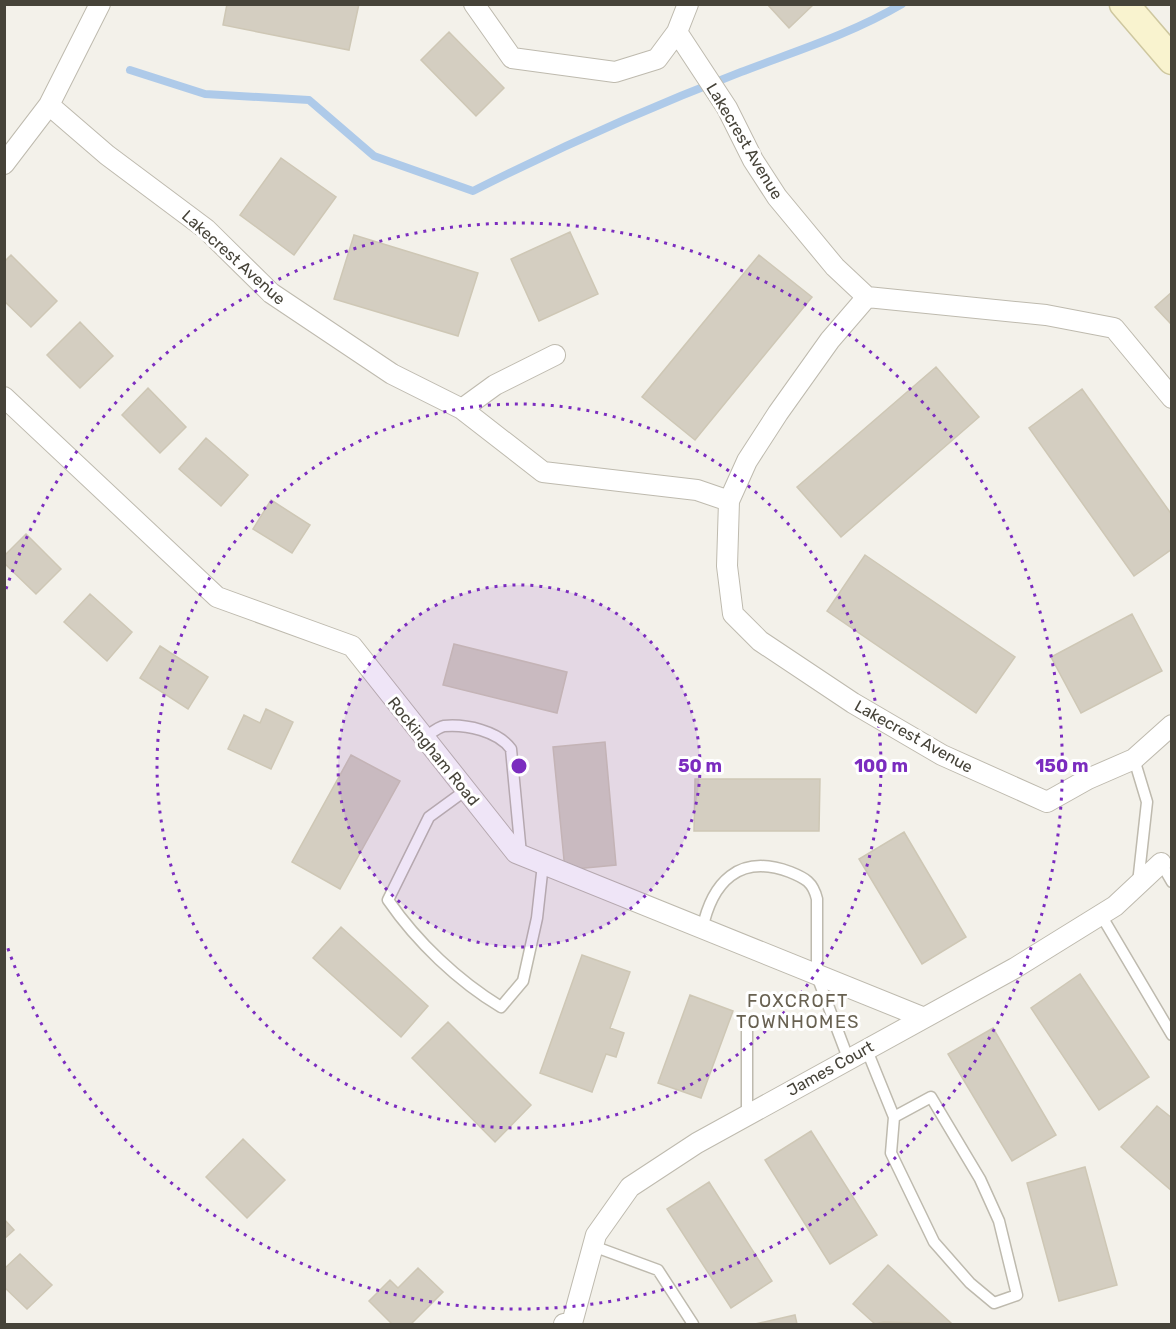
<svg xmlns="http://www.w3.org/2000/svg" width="1176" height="1329" font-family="Rubik,sans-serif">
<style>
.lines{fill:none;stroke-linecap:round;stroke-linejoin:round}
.stream{stroke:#aecae9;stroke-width:8}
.building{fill:#d4cec1;stroke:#cec7b5;stroke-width:1.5}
.lane-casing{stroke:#bebaae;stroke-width:13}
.street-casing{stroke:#bebaae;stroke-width:22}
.secondary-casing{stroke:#cec79f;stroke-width:31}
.lane{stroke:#fff;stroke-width:10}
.street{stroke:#fff;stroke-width:20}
.secondary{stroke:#f9f3cf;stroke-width:28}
.ring{fill:none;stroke:#7b2cbf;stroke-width:3;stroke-dasharray:3 6}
.labels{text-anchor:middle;stroke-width:6;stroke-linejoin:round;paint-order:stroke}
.street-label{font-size:16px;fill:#464339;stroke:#fff}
.neighbourhood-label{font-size:18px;letter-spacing:1.5px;fill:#686151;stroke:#fff}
.centre{fill:#7b2cbf;stroke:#fff;stroke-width:3}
.ring-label{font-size:18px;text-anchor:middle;font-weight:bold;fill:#7b2cbf;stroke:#fff;stroke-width:6;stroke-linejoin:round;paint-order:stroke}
</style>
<rect width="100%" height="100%" fill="#f3f1ea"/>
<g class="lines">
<path class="stream" d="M130,70L205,94L309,100L374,156L473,191C560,147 650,107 741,72C796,51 851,34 902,4"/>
</g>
<path class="building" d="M227,4H359L349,50L223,25Z
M767,4H814L789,28Z
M449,32L504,88L476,116L421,60Z
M281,158L336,197L294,255L240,215Z
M570,232L598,294L539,321L511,259Z
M354,235L478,273L458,336L334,299Z
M11,255L57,301L31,327L4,301V262Z
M759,255L812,297L695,440L642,397Z
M1172,292V325L1155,307Z
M80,322L113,356L80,388L47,355Z
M936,367L979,417L841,537L797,487Z
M148,388L186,427L160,453L122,415Z
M1082,389L1172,515V549L1134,576L1029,428Z
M206,438L248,475L221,506L179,469Z
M271,500L310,525L292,553L253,529Z
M26,534L61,569L36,594L4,563V556Z
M865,555L1015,657L976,713L827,611Z
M90,594L132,632L107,661L64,622Z
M1132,614L1162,671L1081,713L1051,657Z
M454,644L567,672L557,713L443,685Z
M160,646L208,677L188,709L140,678Z
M266,709L293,722L271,769L228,749L244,715L260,723Z
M605,742L616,865L565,870L553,747Z
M351,755L400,781L340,889L292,862Z
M695,779H820L819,831H694Z
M904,832L966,937L922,964L859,859Z
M341,927L428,1006L401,1037L313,958Z
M582,955L630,972L610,1028L624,1033L616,1057L606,1054L592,1092L540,1073Z
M1080,974L1149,1077L1099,1110L1031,1008Z
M690,995L733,1011L701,1098L658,1083Z
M448,1022L531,1105L495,1142L412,1058Z
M993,1028L1056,1135L1012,1161L948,1054Z
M1157,1106L1172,1118V1191L1121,1147Z
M811,1131L877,1235L830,1264L765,1160Z
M243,1139L285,1180L247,1218L206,1177Z
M1085,1167L1117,1285L1059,1301L1027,1183Z
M709,1182L772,1281L731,1308L667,1209Z
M4,1219L14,1230L4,1239Z
M20,1254L52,1285L27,1309L4,1287V1269Z
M888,1265L952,1324L884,1322L875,1324L853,1304Z
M418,1268L443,1292L411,1324H392L369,1301L390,1280L398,1288Z
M795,1315L797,1324H755Z"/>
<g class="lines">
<g class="lane-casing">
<path id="lane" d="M424,738C430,734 438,727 444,726C466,724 498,731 511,749L521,854
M1134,759L1147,802L1138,883
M466,790L429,817L388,900C417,942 458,981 501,1007L523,981L537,918L543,864
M1161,863L1172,882
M1101,915L1172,1035
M702,930C712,882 739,853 790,872C805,878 813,882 817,899V976L848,1058
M866,1048L894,1117L891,1153L934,1242L970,1283L994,1303L1017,1295L999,1221L980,1179L931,1097L894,1117
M747,1115V1026
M593,1246L658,1270L693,1324"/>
</g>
<g class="street-casing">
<path id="street" d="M474,4L512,58L615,72L657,59L677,32
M688,4L677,32L727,108L753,160L777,197L835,267L867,297
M49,105L107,155L206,229L271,293L392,374L462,409L495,385L555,355
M4,164L49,105L100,4
M4,397L217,597L352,646L516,853L922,1017
M1172,398L1114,328L1046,315L867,297L830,340L778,413L747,461L729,501L727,566L733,614L760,641L853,703L942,755L1047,802L1088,779L1134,759L1172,725
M462,409L543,472L697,490L729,501
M564,1324L572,1323L596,1235L630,1187L697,1143L1015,968L1115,906L1161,863"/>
</g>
<g class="secondary-casing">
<path id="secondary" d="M1124,4L1172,60"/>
</g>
<use href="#lane" class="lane"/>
<use href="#street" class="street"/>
<use href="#secondary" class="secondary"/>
</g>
<circle cx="519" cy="766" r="181" fill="#7b2cbf" fill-opacity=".12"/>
<g class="ring">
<circle cx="519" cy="766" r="181"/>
<circle cx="519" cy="766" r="362"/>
<path d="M6 589A543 543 0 1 1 6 943"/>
</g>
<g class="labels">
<g class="street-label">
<text transform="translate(745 141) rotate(59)" y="6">Lakecrest Avenue</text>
<text transform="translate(234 257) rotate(42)" y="6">Lakecrest Avenue</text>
<text transform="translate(914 736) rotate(29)" y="6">Lakecrest Avenue</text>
<text transform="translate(434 751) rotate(51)" y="6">Rockingham Road</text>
<text transform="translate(830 1068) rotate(-29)" y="6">James Court</text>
</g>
<g class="neighbourhood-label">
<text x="798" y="1007">FOXCROFT<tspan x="798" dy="21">TOWNHOMES</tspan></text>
</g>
</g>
<circle cx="519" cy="766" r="9" class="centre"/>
<g class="ring-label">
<text x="700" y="772">50 m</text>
<text x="881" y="772">100 m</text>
<text x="1062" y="772">150 m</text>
</g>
<rect width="1176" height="1329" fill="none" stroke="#464339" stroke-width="12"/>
</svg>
